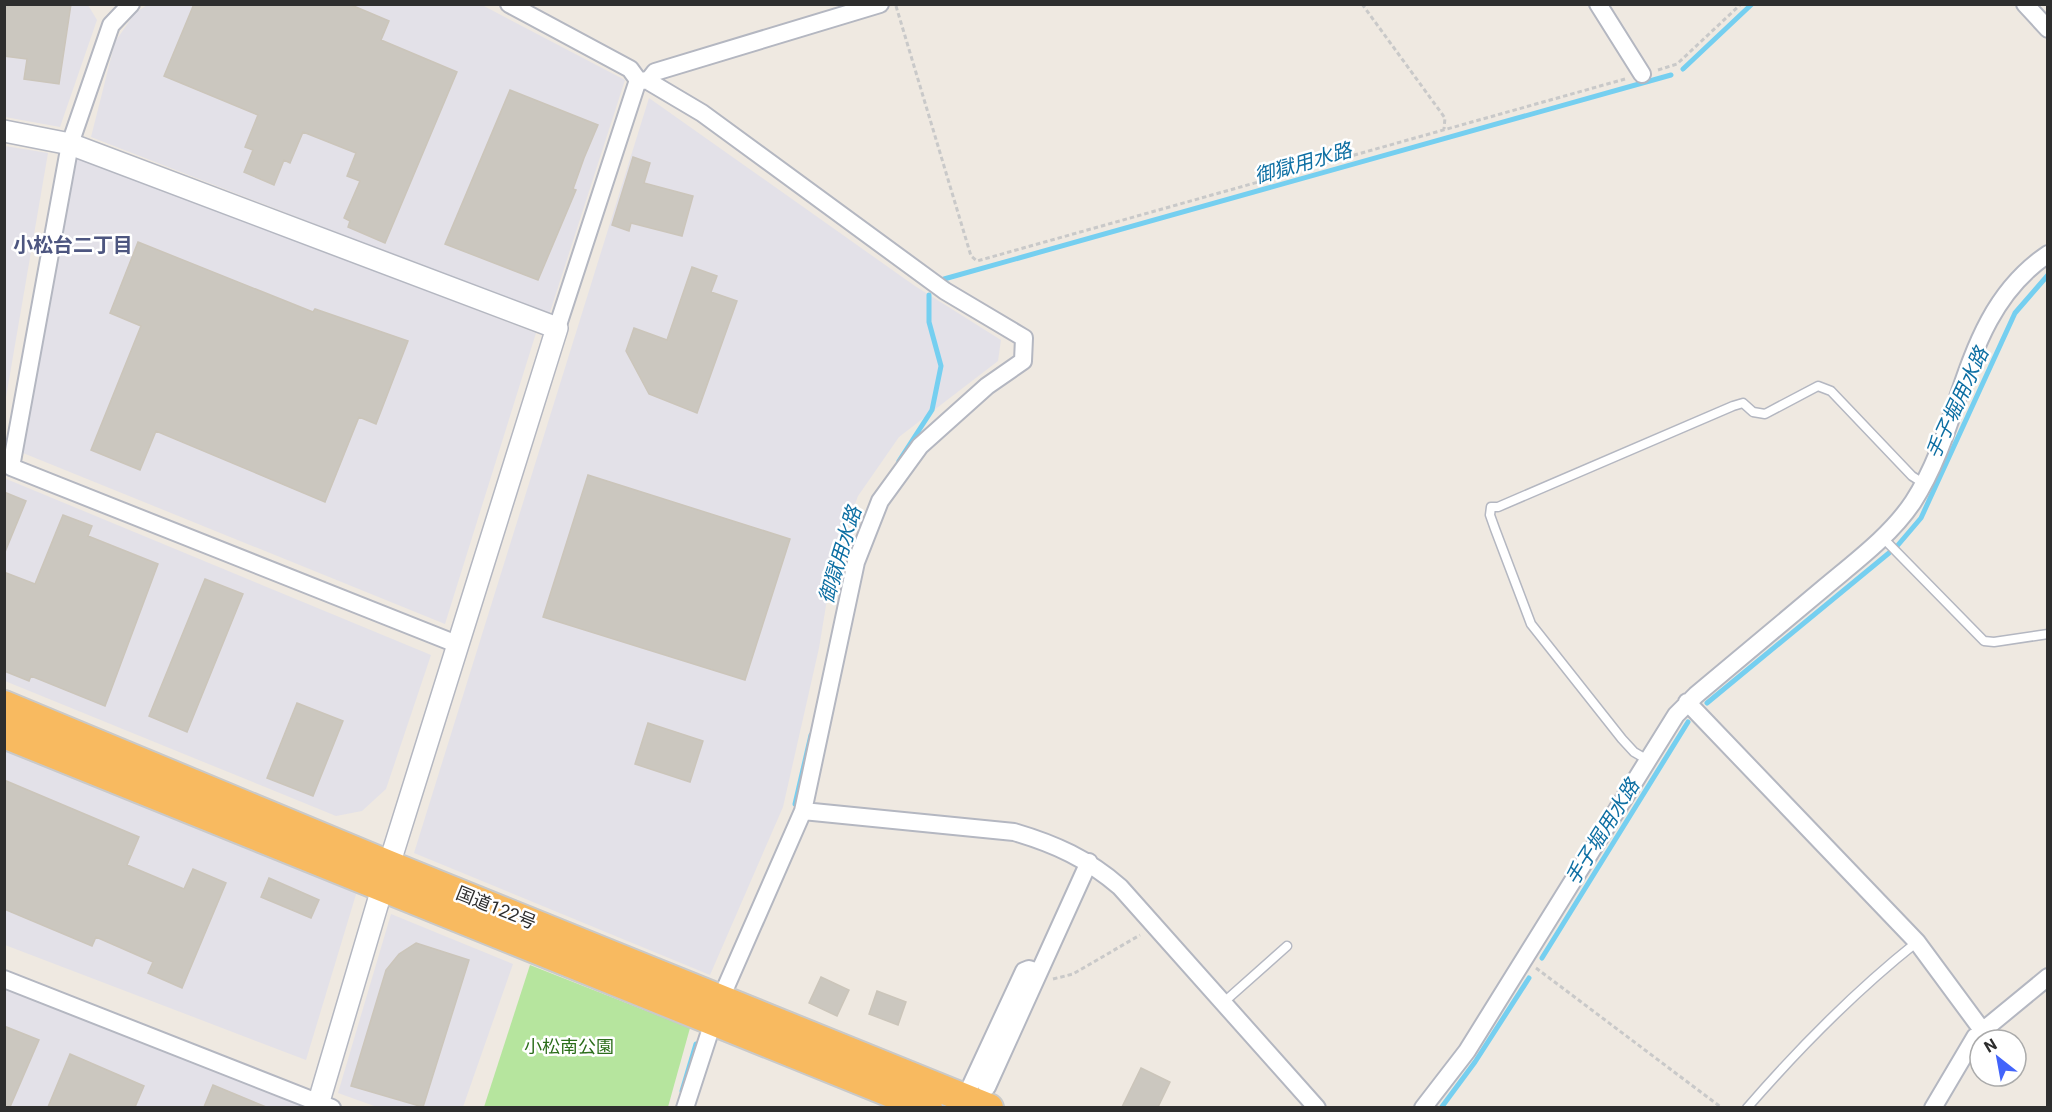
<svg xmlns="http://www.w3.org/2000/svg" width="2052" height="1112" font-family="Roboto,'Noto Sans JP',sans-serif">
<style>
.industrial{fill:#e3e1e8}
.green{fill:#b6e59e}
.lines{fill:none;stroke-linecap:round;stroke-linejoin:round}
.stream{stroke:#75cff0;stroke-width:5}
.building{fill:#cbc7bf;stroke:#cbc5ba;stroke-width:1.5}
.service-casing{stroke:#b4b7c1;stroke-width:11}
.minor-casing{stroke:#b4b7c1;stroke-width:20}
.tertiary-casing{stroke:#b4b7c1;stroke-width:24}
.trunk-casing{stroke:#c9c9c9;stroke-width:32}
.path{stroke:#c9c9c9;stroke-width:3;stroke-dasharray:4.5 3;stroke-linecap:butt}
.service{stroke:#fff;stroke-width:8}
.minor{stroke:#fff;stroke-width:16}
.tertiary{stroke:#fff;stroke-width:21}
.trunk{stroke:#f8ba60;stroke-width:28}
.labels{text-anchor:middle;stroke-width:5;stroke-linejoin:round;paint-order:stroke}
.street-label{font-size:18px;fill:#2e2e2e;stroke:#fff}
.park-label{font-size:18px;fill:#2c6e1b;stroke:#fff}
.water-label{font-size:20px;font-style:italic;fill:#0d6fa3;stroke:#fff}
.neighbourhood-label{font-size:20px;font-weight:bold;fill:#4d5680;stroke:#fff}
</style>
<rect width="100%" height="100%" fill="#efe9e1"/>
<path class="industrial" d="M4,5H88L97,20L60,127L5,117Z
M147,5H482L625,80L549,315L91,137L115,42L135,13Z
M649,98L915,286L1001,340L998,361L899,437L858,496L833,563L819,648L783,807L710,975L414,853Z
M5,146L48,153L5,403L4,146Z
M76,156L536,333L445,624L23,453Z
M4,478L431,655L386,789L362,811L336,816L5,681Z
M4,749L357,891L306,1060L5,945Z
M391,914L513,964L463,1107H377L338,1093Z
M5,988L308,1107H5Z"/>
<path class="green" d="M530,965L690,1028L668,1107H484Z"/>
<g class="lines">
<path class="stream" d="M1683,69L1752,4
M944,279L1671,75
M899,461L932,410L941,366L929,322V295
M1898,545L1921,518L2015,313L2048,275
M1707,703L1889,553
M795,804L811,735
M1542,958L1688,722
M682,1091L696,1044
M1441,1108L1475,1062L1529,978"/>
</g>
<path class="building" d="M4,4H71L59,84L24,79L27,59L4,56Z
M194,4H349L389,21L381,40L457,72L385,243L348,227L350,221L344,218L360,181L347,176L356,153L303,132L290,163L284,160L274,185L244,172L253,150L245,147L258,115L164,76Z
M510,90L598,125L584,158L573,189L576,190L538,280L445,244Z
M633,157L650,163L644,183L693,196L682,236L631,223L629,231L612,225Z
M138,242L313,312L315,309L408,341L376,424L359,417L325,502L156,431L140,470L91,450L141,326L110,313Z
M692,267L717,276L711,292L737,301L697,413L649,394L626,351L634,328L667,340Z
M588,475L790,539L745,680L543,617Z
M4,492L26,501L5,552H4Z
M63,515L92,526L88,536L158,564L105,706L31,676L29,681L4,671V572L35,584Z
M205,579L243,594L187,732L149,716Z
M297,703L343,721L313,796L267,778Z
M648,723L703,741L690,782L635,764Z
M4,780L139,837L127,865L184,889L193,869L226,883L182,988L148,973L153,962L96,937L92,946L4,909Z
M269,878L319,900L311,918L261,897Z
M416,943L469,960L423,1107L351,1086L386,970L399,954Z
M821,977L849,990L837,1016L809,1003Z
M877,991L906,1002L898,1025L869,1014Z
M4,1026L39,1040L10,1107H4Z
M70,1054L144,1086L135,1107H48Z
M1141,1068L1170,1082L1158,1107H1122Z
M213,1085L266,1107H204Z"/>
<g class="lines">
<g class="service-casing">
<path id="service" d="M1882,537L1984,641L1994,642L2048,634
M1646,759L1634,752L1622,739L1531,624L1495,529L1490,515L1491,507H1498L1733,406L1743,403L1753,412L1765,414L1818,386L1831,391L1912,476L1923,483
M1224,1002L1287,946
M1747,1108C1800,1047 1854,992 1917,942"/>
</g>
<g class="minor-casing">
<path id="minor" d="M131,4L111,25L70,144L11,467L459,645
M509,4L630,69L638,80L557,328
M1598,4L1642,74
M2025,4L2048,29
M638,80L648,81L702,113L945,291L1024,338L1023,361L987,386L920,446L880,501L856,562L803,811
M648,81L655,72L880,4
M1687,702L1917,942L1982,1030
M4,979L332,1108
M721,998L803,811L1014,832C1055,844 1088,859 1120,887L1317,1108
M987,1087L1089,862
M965,1098L1024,971L1029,969L1038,972
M685,1108L713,1022
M1423,1108L1467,1051L1676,715L1696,695C1739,659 1782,623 1825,587C1856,561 1891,535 1913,502C1966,420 1961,313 2048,254
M1933,1108L1975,1037L2048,977"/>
</g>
<g class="tertiary-casing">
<path id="tertiary" d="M4,131L70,144L557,328L389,865L317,1108"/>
</g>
<g class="trunk-casing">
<path id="trunk" d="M4,705L389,865L989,1108
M4,734L928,1108"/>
</g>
<path class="path" d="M1362,4L1445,118L1444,129
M896,6L971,256L977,261L1625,79
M1658,70L1677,64L1741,4
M1536,968L1722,1108
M1053,979L1073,974L1140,935"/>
<use href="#service" class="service"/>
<use href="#minor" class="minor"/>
<use href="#tertiary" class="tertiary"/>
<use href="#trunk" class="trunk"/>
</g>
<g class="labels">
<g class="street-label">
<text transform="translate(496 908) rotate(22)" y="6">国道122号</text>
</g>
<g class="park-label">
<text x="569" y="1053">小松南公園</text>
</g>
<g class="water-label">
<text transform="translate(1303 163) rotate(-16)" y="7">御獄用水路</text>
<text transform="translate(1957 403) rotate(-65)" y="7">手子堀用水路</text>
<text transform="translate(840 555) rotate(-73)" y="7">御獄用水路</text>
<text transform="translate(1602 832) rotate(-58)" y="7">手子堀用水路</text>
</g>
<g class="neighbourhood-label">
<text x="73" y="252">小松台二丁目</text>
</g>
</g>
<rect width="2052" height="1112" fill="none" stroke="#2e2e2e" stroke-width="12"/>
<g transform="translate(1998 1058) rotate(329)"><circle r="28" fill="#ffffff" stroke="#ababab" stroke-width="1.5"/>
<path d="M0-4.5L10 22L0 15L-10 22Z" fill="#4264fb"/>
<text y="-9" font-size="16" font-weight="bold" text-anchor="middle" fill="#2e2e2e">N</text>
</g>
</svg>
